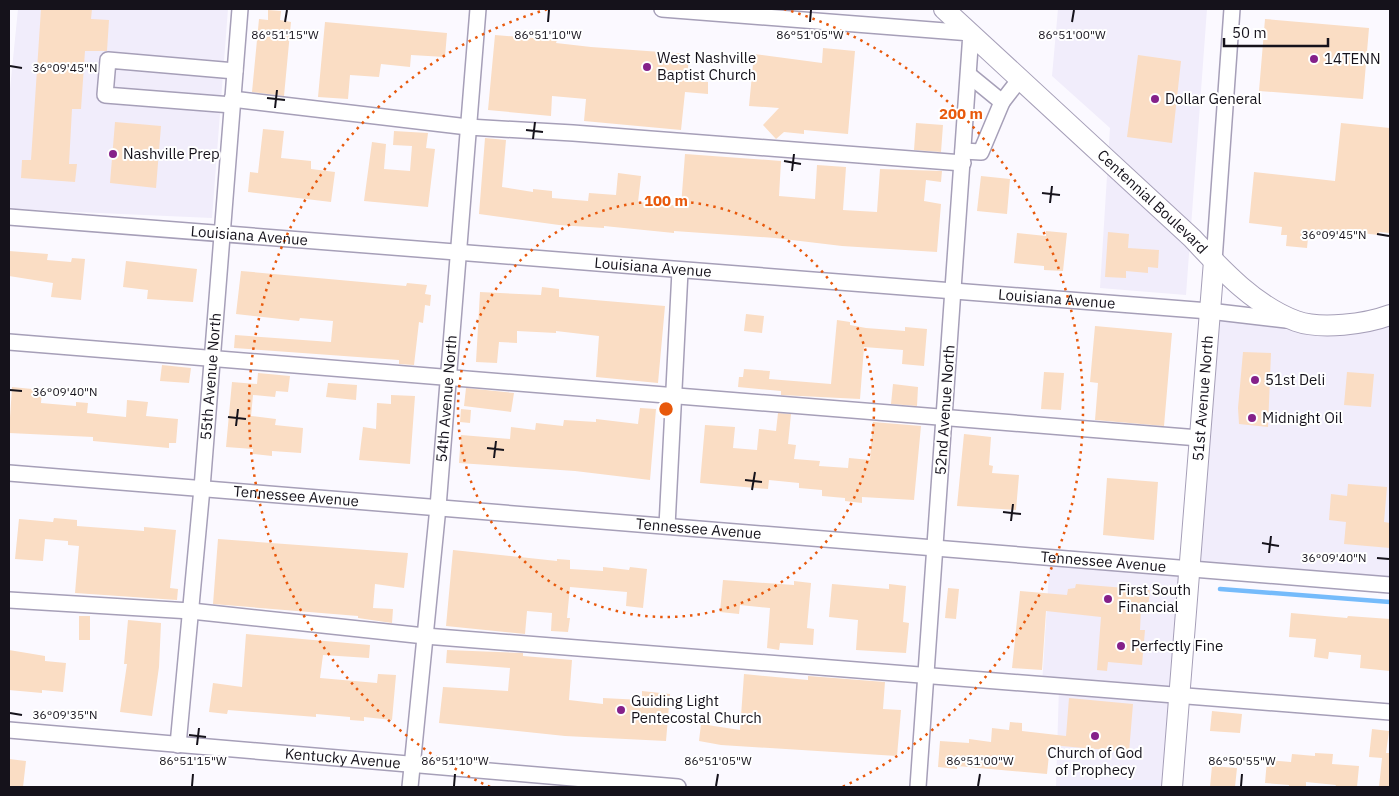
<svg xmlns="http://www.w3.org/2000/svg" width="1399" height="796" font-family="'IBM Plex Sans',sans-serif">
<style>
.built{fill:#f1edfb}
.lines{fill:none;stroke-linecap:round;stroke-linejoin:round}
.stream{stroke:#75bbfb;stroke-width:4.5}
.building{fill:#faddc4}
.minor-casing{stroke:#a69fb8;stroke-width:18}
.major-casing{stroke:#a69fb8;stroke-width:22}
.minor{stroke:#fff;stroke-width:15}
.major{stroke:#fff;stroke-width:20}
.ticks{fill:none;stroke:#15121b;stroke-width:2}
.ring{fill:none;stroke:#e8590c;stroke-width:2.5;stroke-dasharray:2.5 5}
.poi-dot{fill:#85218a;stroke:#fff;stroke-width:2}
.labels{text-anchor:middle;stroke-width:4;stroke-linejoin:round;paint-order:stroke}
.poi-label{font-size:15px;fill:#15121b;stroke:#fff;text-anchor:start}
.street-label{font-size:15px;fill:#15121b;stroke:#fff}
.ticks-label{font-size:12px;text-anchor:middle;fill:#15121b;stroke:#fff;stroke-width:4;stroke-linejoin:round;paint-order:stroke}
.centre{fill:#e8590c;stroke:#fff;stroke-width:2.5}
.ring-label{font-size:15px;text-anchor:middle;font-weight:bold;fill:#e8590c;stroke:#fff;stroke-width:4;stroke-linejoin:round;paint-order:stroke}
</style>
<rect width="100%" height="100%" fill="#fbf9ff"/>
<path class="built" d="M18,9H228L212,218L9,209V99Z
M1058,9H1207L1186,295L1100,288L1110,128L1052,76Z
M1215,312L1390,322V584L1188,567L1171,787H1056L1059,686L1042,685L1050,556L1188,567L1204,414H1216L1205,413Z"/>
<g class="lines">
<path class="stream" d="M1220,589L1390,602"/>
</g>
<path class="building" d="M41,9H92L91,19L109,20L107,51H85L81,109H72L69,164H77L75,182L21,178L22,160H31Z
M268,10L281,11L280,20L291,22L284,96L252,92L259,19L268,20Z
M1265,19L1369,28L1363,99L1259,91Z
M325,22L447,33L445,57L411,55L410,67L381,64L379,77L350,75L348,99L318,97Z
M495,35L557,40L556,43L591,47L689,54L687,80L708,82V94L685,92L681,130L584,121L586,99L552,96L551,116L488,110Z
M823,48L855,51L848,134L804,130V134L784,132L776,139L763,125L779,108L749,106L754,54L822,63Z
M1138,55L1181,61L1172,143L1127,137Z
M115,122L161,126L156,188L110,183Z
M916,123L943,125L941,152L914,150Z
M1341,123L1390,128V233L1379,232V235L1351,232V234L1315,230V239L1308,238L1307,248L1286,246L1287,235H1281L1282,227L1249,223L1254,172L1335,181Z
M263,129L284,131L281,158L311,161V169L335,172L331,202L248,192L250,172L258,173Z
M394,131L428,133L426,148L435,149L428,207L364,201L372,142L386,144L384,169L410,171L412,146L393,145Z
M485,138L506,140L502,187L533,192V189L552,191V198L588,201L589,193L616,195L618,173L641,176L638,202L681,206L685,154L781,161L779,196L815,199L817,165L846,167L843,210L877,212L880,169L942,171L941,182L926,180L924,201L941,204L937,252L842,246L775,238L674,231V233L604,226V228L559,225L479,214Z
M981,176L1010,179L1007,214L977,211Z
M1046,231L1067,233L1063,271L1044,270V266L1014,263L1017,233L1046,236Z
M1108,232L1129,234L1128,248L1159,250L1158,268L1148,267V273L1126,271V278L1105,277Z
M9,251L48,254L47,260L71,262L72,258L85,259L81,300L51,297L53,283L9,276Z
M126,261L197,269L193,302L147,299L148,290L123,287Z
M241,271L406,286L407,283L427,285L425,294L431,295L430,306L425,305L423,323L419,322L414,365L399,364V360L234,348L235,335L331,342L333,321L300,318L299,321L236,314Z
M542,287L559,289V297L665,306L658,383L596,377L599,336L556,331V333L517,331V343L499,342L497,363L476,362L480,292L541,295Z
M746,314L764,316L762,333L744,331Z
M837,320L850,322V325L866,328L905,331V327L927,329L924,366L902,364L903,350L864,347L860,399L781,395V391L738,387L739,377H743L744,369L770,371L769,379L831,384Z
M1095,326L1172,333L1164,426L1095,420L1098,383L1090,382Z
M1243,352L1271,353L1268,427L1239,424L1238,408Z
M162,365L191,368L189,383L160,381Z
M1044,372L1064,373L1061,410L1041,409Z
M1347,372L1374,374L1371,407L1344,405Z
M258,373L290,376L288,392L276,391L275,397L253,395L251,416L276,419L275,425L303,428L301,453L272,451V456L253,454V449L226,447L232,382L257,384Z
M328,383L357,385L356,400L326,397Z
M893,384L918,387L917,406L891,404Z
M12,387L42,390L41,403L76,406V402L88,403L87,413L126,417L127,400L148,402L146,416L178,419L176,443H169V448L93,441V437L9,433Z
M466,388L514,393L511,412L464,406Z
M391,395L415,396L410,464L359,460L363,427L376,429L377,403L391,404Z
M640,408L656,409L650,480L575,471L459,463L461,435L510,439L511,427L535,430L536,423L563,426L564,420L596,422V419L638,424Z
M461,409L471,410L470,423L460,422Z
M778,413L791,414L788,444L796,445L794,459L820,461L819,466L848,468L849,458L870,460L873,422L921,426L914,500L862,497V503L845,501V498L822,496V490L799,488V483L769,480L768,489L700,483L705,425L735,427L733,448L757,450L759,429L776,431Z
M964,434L991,437L989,465L993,466L992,473L1019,475L1016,510L957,506Z
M1107,478L1158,482L1154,540L1103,535Z
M1348,484L1387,487L1384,522L1390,523V548L1344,544L1346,522L1329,520L1331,494L1347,496Z
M54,518L77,520V526L144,531V527L176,530L170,588L178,589L177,600L75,593L79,546L68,545V541L45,539L43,561L15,559L19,519L53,522Z
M218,539L408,553L404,588L375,584L373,608L393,609L392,623L358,618V616L213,604Z
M453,550L557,561V559L570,560V569L603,571V567L629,570L630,567L647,569L643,608L626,606L627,592L570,587L567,618H570L568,632L551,631L552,613L527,611L525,634L446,626Z
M723,580L794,585V581L811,583L807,628L814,629L813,645L780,643L779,650L767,648L770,608L740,605L739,614L720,612Z
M832,584L889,589V584L906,586L903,622L909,623L906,653L856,650L858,620L829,617Z
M1076,584L1150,590L1148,608H1141L1140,630H1145L1142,665L1108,662L1107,671L1097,670L1101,617L1046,611L1042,670L1012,668L1020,591L1067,595L1068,589L1075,588Z
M948,588L959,589L956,619L945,618Z
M1291,613L1347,618L1348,616L1390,619V671L1360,668L1361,655L1329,652L1328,659L1314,657L1316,639L1289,637Z
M79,616H90V640H79Z
M128,620L161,623L159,667L152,716L120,712L127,664H124Z
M246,634L370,645L369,658L323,655L320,678L377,683L378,674L396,675L392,720L364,717V721L350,720V717L316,714V717L228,710L227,714L209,712L213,683L242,687Z
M9,650L45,656V661L66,663L63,692L42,690V693L9,690Z
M447,650L523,653V656L572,660L569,700L603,704V698L642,700V691L670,694L666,741L565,736L439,723L443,687L508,691L510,668L446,663Z
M744,674L808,680V676L885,682L883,709L901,710L897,756L721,745L699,741L701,724L740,730Z
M1069,698L1133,704L1129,752L1050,745L1047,774L957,766V769L938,767L940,741L969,743V739L991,742L992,728L1009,730L1010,722L1022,723V731L1066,736Z
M1212,711L1242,714L1240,733L1210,731Z
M1372,729L1389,731L1386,753H1390V787H1379L1382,758L1369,757Z
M1315,753L1333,754L1332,764L1359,766L1357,787H1335L1336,785L1306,782V787H1289V785L1265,783L1267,760L1291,762L1292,754L1315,756Z
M9,759L26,761L23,787H9Z
M1212,766L1237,768L1235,787H1210Z"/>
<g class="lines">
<g class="minor-casing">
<g id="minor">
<path d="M662,9L971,33L918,787"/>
<path d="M969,75L1002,102L1019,80"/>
<path d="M232,99L468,127L573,133L963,163"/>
<path d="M232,105L105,95L108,60L235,71"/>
<path d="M963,151L981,152L1002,102"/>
<path id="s1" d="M9,217L1209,311L1286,320"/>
<path d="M1214,261L1232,9"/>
<path d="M9,342L1199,438"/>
<path id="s2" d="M9,473L1390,585"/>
<path d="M667,526L680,271"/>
<path d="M9,600L191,611L425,636L1390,712"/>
<path id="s3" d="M9,730L678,787"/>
<path id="s4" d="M178,745L202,488L240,9"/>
<path id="s5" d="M410,787L438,507L478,9"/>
</g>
</g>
<g class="major-casing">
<g id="major">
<path id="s6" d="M944,9L1192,238C1221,269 1255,306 1296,321C1321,330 1366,324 1390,315"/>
<path id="s7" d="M1172,787L1214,261"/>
</g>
</g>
<use href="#minor" class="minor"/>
<use href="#major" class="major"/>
</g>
<path class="ticks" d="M285,22L287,10M548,22L549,10M810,22L811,10M1072,22L1074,10M10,66L22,68M267,98L285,100M275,108L277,90M526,130L543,132M533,139L535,122M784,161L801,164M792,171L794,154M1042,193L1060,195M1050,203L1052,186M1377,234L1389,236M10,390L22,391M228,417L246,419M236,426L238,409M487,448L504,450M494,458L496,441M745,480L762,482M752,490L755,472M1003,512L1021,514M1011,521L1013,504M1262,543L1279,546M1269,553L1271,536M1377,558L1389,559M10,713L22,715M189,735L206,737M197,745L199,728M192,786L193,774M454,786L455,774M716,786L718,774M978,786L980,774M1241,786L1242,774"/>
<g class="ring">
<circle cx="666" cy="409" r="208"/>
<path d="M490 787A417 417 0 0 1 548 9M784 9A417 417 0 0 1 842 787"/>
</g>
<g class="poi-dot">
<circle cx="1314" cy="59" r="5"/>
<circle cx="647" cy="67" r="5"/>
<circle cx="1155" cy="99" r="5"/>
<circle cx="113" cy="154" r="5"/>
<circle cx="1255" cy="380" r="5"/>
<circle cx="1252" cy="418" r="5"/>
<circle cx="1108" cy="599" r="5"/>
<circle cx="1121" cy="646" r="5"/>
<circle cx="621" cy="710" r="5"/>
<circle cx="1095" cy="736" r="5"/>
</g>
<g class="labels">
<g class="poi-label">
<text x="657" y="63">West Nashville<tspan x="657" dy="17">Baptist Church</tspan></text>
<text x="1324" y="64">14TENN</text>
<text x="1165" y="104">Dollar General</text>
<text x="123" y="159">Nashville Prep</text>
<text x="1265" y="385">51st Deli</text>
<text x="1262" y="423">Midnight Oil</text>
<text x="1118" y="595">First South<tspan x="1118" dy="17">Financial</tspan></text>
<text x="1131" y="651">Perfectly Fine</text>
<text x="631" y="706">Guiding Light<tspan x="631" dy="17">Pentecostal Church</tspan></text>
<text x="1095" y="758" text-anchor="middle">Church of God<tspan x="1095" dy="17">of Prophecy</tspan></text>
</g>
<g class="street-label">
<text dy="5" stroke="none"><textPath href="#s6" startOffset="284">Centennial Boulevard</textPath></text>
<text dy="5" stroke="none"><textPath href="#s1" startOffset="241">Louisiana Avenue</textPath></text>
<text dy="5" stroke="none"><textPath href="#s1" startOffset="646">Louisiana Avenue</textPath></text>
<text dy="5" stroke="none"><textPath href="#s1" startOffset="1051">Louisiana Avenue</textPath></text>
<text dy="5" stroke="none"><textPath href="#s4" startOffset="370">55th Avenue North</textPath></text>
<text dy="5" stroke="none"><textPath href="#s5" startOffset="390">54th Avenue North</textPath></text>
<text dy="5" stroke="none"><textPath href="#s7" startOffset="390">51st Avenue North</textPath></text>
<text transform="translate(945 410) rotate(-86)" y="5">52nd Avenue North</text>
<text dy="5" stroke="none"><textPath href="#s2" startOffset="288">Tennessee Avenue</textPath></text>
<text dy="5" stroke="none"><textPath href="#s2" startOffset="692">Tennessee Avenue</textPath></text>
<text dy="5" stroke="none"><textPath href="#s2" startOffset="1098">Tennessee Avenue</textPath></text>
<text dy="5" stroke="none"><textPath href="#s3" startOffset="335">Kentucky Avenue</textPath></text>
</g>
</g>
<g class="ticks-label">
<text x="285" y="39">86°51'15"W</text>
<text x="548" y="39">86°51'10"W</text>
<text x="810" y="39">86°51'05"W</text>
<text x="1072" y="39">86°51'00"W</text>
<text x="65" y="72">36°09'45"N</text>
<text x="1334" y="239">36°09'45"N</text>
<text x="65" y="396">36°09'40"N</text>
<text x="1334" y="562">36°09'40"N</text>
<text x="65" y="719">36°09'35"N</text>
<text x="193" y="765">86°51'15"W</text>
<text x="455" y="765">86°51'10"W</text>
<text x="718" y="765">86°51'05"W</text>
<text x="980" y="765">86°51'00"W</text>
<text x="1242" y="765">86°50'55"W</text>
</g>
<circle cx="666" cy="409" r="8" class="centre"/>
<g class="ring-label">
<text x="961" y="119">200 m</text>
<text x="666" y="206">100 m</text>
</g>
<rect width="1399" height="796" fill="none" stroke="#15121b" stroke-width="20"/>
<path d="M1224 38v8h104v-8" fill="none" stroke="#15121b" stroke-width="2.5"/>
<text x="1232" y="38" font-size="15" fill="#15121b" stroke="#ffffff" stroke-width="4" paint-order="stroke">50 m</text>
</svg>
